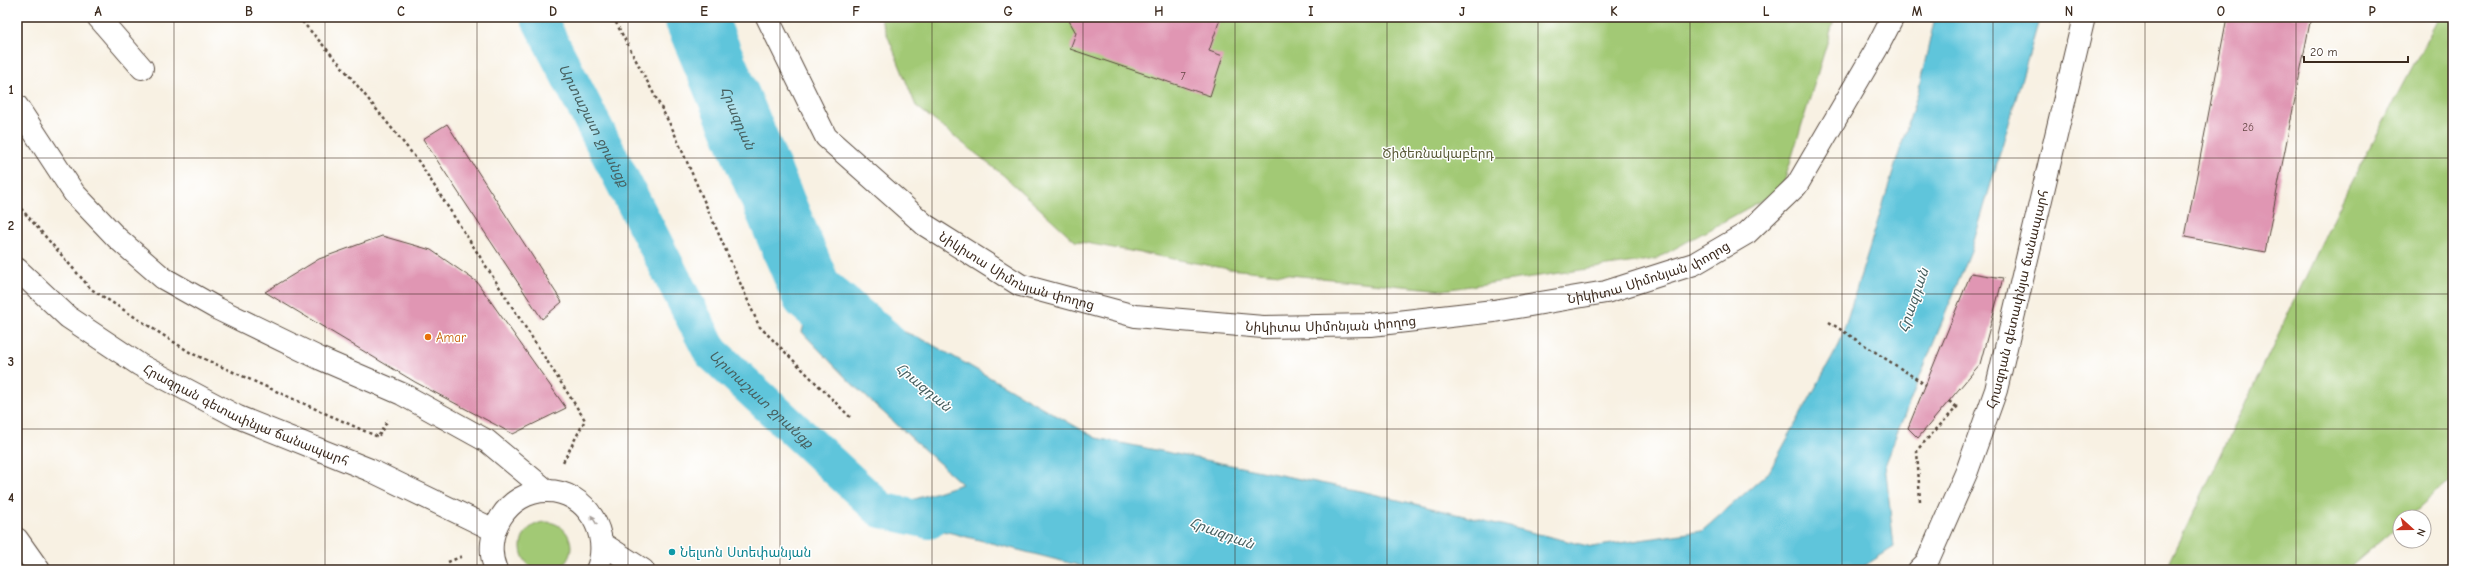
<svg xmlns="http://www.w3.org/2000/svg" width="2470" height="587" font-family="'Comic Neue','Noto Sans Armenian',sans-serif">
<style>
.green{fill:#a2c974;stroke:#6e7a49}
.water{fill:#5ec5db;stroke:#4c787c}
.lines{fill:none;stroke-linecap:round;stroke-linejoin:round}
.canal{stroke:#5ec5db;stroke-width:36}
.river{stroke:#5ec5db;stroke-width:62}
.building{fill:#e096b3}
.minor-casing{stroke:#57483c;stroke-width:24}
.path{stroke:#57483c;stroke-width:2.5;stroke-dasharray:3 3;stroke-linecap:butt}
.minor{stroke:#fff;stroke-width:22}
.oneway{fill:#a79f9a}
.grid{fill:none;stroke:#3b2a1e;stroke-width:1;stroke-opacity:0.55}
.food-dot{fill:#e8710a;stroke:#fff;stroke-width:1.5}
.culture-dot{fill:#0f9aa8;stroke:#fff;stroke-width:1.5}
.labels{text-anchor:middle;stroke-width:3;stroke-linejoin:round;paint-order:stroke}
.number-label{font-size:11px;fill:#644543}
.park-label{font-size:13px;fill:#5a5a38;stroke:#fff}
.street-label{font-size:13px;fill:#3b2a1e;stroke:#fff}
.food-label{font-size:13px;fill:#c56008;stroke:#fff;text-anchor:start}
.culture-label{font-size:13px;fill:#0d838f;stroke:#fff;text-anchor:start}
.water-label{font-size:14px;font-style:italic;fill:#476060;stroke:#fff}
.neatline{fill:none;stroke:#3b2a1e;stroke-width:1.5}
.grid-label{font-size:13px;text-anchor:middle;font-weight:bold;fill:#3b2a1e}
</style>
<rect width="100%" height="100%" fill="#fff"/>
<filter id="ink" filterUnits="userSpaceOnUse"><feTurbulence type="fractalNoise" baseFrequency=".025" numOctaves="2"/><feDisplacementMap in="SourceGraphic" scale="8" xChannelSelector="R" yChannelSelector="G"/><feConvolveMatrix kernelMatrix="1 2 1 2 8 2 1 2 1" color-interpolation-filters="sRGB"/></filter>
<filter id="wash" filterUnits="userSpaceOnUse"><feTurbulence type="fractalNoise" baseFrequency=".012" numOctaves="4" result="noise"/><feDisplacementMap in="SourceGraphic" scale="16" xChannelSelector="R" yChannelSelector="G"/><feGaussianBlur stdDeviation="0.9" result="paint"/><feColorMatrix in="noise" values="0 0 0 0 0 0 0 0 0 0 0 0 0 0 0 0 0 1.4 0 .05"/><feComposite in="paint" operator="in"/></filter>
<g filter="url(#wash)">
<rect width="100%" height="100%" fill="#f8f1e3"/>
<path class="green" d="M880,17H1835L1782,189L1656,259L1443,290L1229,269L1075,241L1003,175L916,106Z
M2439,17H2453V478L2408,517H2400V524L2347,570H2166L2349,186Z
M521 547a25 25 0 1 1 50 0a25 25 0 1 1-50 0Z"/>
<path class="water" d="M1935,17H2040L1972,248L1885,463L1894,547L1858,570H1097L924,526L881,510L962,484L850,382L802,332L812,293L926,341L1096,438L1365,492L1592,547L1702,531L1769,472L1839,345L1918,92Z"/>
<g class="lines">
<path class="canal" id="s1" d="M538,17L711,352L881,510L929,521"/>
<path class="river" id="s2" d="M695,17L812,293L877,347"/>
</g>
<g id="blocks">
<path class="building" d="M1067,17L1220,19L1209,51L1223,56L1210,96L1070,49L1076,33Z
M2227,17H2311L2265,252L2185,237Z
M447,124L562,302L542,319L423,139Z
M382,236L431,250L477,282L566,408L513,434L415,382L265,292L319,259Z
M1971,273L2003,278L1980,364L1918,438L1908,428Z"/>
</g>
</g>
<g filter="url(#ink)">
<use href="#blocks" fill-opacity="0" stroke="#57483c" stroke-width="1"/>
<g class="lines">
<g class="minor-casing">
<g id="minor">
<path d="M98,17L142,68"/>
<path id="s3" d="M767,17L826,137L925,225L1020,285L1135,316L1263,327L1371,325L1494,311L1606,292L1694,264L1747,233L1797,185L1877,48L1893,17"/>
<path d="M17,106L74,193L117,238L163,278L218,309L321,359L402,394L487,441L547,491"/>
<path id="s4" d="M17,269L68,317L140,365L238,417L370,470L494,530"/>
<path d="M17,539L39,570"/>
<path d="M603,544L643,570"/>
<path d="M496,570C481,535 507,491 547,491C587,491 612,535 597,570"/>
<path id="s5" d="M1919,570L1927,562L1967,471L1996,390L2084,17"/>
</g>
</g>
<path class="path" d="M298,17L339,63L419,162L585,420L562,464
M613,17L673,130L759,326L850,417
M17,204L91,289L191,353L378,437L388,420
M1829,322L1926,385
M1949,401L1956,407
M1920,501L1917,450L1958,406
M448,562L463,556"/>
<use href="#minor" class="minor"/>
</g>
<defs><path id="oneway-solid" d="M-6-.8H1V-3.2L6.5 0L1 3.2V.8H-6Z"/></defs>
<use class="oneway" href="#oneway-solid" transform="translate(594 520) rotate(-122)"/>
</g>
<path class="grid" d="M174,17V570M325,17V570M477,17V570M628,17V570M780,17V570M932,17V570M1083,17V570M1235,17V570M1387,17V570M1538,17V570M1690,17V570M1842,17V570M1993,17V570M2145,17V570M2296,17V570M17,158H2453M17,294H2453M17,429H2453"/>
<circle class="food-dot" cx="428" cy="337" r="4"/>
<circle class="culture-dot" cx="672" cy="552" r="4"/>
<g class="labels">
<g class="number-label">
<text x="1183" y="80">7</text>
<text x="2248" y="131">26</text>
</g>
<g class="park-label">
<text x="1438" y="158">Ծիծեռնակաբերդ</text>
</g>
<g class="street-label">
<text dy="5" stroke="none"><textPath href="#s3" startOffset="370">Նիկիտա Սիմոնյան փողոց</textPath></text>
<text dy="5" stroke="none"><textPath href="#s3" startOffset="1018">Նիկիտա Սիմոնյան փողոց</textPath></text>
<text dy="5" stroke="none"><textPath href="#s5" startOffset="290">Հրազդան գետափնյա ճանապարհ</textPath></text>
<text dy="5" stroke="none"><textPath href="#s3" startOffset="694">Նիկիտա Սիմոնյան փողոց</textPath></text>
<text dy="5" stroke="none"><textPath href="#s4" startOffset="274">Հրազդան գետափնյա ճանապարհ</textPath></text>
</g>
<g class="food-label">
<text x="436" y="342">Amar</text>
</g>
<g class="culture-label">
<text x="680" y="557">Նելսոն Ստեփանյան</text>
</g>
<g class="water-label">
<text dy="5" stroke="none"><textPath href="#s2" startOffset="110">Հրազդան</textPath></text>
<text dy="5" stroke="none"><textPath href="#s1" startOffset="122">Արտաշատ ջրանցք</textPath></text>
<text transform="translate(1913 300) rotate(-71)" y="5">Հրազդան</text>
<text transform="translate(924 387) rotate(40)" y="5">Հրազդան</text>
<text dy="5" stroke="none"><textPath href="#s1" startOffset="446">Արտաշատ ջրանցք</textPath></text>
<text transform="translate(1222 533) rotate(20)" y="5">Հրազդան</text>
</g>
</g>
<rect width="2470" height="587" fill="none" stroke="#fff" stroke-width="44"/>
<g transform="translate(2412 529) rotate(111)"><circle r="19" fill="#ffffff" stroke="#b1aaa5"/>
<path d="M0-3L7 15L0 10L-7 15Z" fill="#c8321e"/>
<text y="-6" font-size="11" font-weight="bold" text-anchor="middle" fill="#3b2a1e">N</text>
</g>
<path d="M2304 56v6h104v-6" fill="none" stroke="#3b2a1e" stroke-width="2"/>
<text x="2310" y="56" font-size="12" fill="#3b2a1e" stroke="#ffffff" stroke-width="3" paint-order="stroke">20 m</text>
<rect x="22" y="22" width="2426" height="543" class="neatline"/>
<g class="grid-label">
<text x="98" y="16">A</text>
<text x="249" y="16">B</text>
<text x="401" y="16">C</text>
<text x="553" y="16">D</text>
<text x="704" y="16">E</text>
<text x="856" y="16">F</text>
<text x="1008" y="16">G</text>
<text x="1159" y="16">H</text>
<text x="1311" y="16">I</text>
<text x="1462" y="16">J</text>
<text x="1614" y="16">K</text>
<text x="1766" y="16">L</text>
<text x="1917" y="16">M</text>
<text x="2069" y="16">N</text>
<text x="2221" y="16">O</text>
<text x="2372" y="16">P</text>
<text x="11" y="94">1</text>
<text x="11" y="230">2</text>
<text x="11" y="366">3</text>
<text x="11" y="502">4</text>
</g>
</svg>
